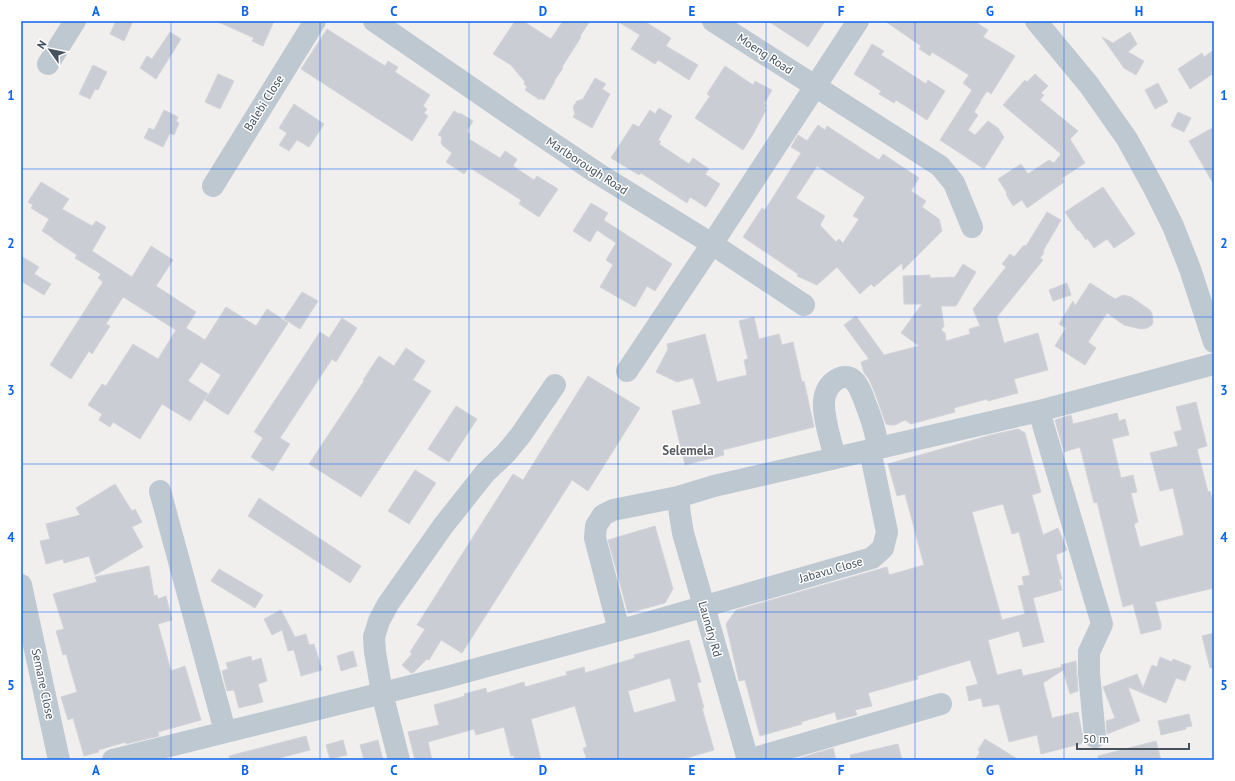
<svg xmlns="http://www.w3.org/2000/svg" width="1235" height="781" font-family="'PT Sans',sans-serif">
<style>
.building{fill:#cacdd3;stroke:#d2d4da;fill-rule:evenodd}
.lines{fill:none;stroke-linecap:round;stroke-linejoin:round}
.minor{stroke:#bec8d1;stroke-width:22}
.grid{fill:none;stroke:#0d64ec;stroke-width:1;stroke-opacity:0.55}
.labels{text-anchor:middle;stroke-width:3;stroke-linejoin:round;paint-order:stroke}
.street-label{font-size:12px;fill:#45515d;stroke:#fff}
.neighbourhood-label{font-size:13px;font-weight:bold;fill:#5a5e64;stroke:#fff}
.neatline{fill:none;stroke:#0d64ec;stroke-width:1.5}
.grid-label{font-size:13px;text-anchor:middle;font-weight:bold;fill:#0d64ec}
</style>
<rect width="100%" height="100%" fill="#f1eeee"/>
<path class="building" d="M116,21H133L124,41L110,34Z
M216,21H274L263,46L252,41L254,38Z
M515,21H523L551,39L563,21H590L580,36L581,37L562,67L563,68L554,81H555L544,100L540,98V100L525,90L527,87L524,84L525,82L511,65L493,54Z
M617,21H644L671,38L666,46L698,65L689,80L658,60L655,64L631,49L640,35Z
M768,21H825L808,47Z
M885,21H974L988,30L983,37L997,45L1015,56L991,94L987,91L981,100H980L981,101L974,112L978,115L968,130L975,135L988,121L998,128L1004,137L984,169L940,140L972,90L963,83L969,75L932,52L930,56L919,49L921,46Z
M327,29L385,66L388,61L398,67L395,72L430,95L423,106L427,109L424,113L428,116L412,141L301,69Z
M170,32L181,39L156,79L140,68L147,56L152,59Z
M1130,32L1137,44L1128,52L1144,61L1136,75L1124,68L1102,37L1113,43Z
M872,44L884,51L881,55L897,65L926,84L928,80L945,91L927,120L896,100L894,103L879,94L881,91L854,74Z
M1214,50V73L1190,89L1178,69L1202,53L1204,57Z
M93,65L107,72L98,90L95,89L90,99L79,94Z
M725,66L753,85L755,81L772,90L764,104L766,105L764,109L766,110L752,136L743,150L695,118L710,96L707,94Z
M218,74L234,81L220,109L205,102Z
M1035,74L1048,86L1041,93L1044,95L1040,100L1078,131L1070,139L1085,163L1062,178L1064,182L1027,208L1022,200L1013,206L1006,194L1007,193L998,179L1021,164L1028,174L1049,160L1054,163L1061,154L1003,105L1025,80L1027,82Z
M595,78L606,84L602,89L610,94L592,128L573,117L575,114L573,107L577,101L583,99Z
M1158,83L1168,102L1155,109L1145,90Z
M294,104L324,124L309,147L297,140L289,151L279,145L287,133L279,128Z
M659,108L672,116L658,140L661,142L659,144L689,164L693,158L709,169L705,174L720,184L706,207L690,197L687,203L641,173L639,175L611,158L633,124L639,127L650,110L655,114Z
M164,110L178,117L176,121L179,123L174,135L170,133L163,147L144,138L149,128L154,130Z
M454,111L459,114L460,113L473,121L467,131L470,135L469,139L500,158L505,151L517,159L513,166L534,180L537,176L558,189L539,217L519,204L521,200L469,167L464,174L446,162L452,153L443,146L441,143L442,137L438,135Z
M1178,112L1191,118L1184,132L1171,126Z
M818,125L825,130L827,126L879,160L883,154L919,178L911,191L926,201L922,207L939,219L942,231L903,270L902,263L874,287L871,284L860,294L837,267L817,285L797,276L798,274L743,237L762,208L765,210L801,153L791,147L798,135L807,141ZM817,166L865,197L853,216L859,219L843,243L839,239L836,242L820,225L825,216L796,198Z
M1214,127V185L1189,141Z
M41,182L69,199L62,209L92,226L96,221L106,227L92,251L132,277L151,246L173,260L156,286L196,312L186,328L205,340L226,307L256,326L267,309L288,323L228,415L205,400L221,375L201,362L188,381L208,394L190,421L162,404L140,439L113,422L110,427L99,420L102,414L88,405L102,384L106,386L133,344L158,359L176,330L123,297L106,324L110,326L92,354L89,351L71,379L50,365L103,282L98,278L101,274L75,258L77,255L53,239V238L42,231L49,219L31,208L33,205L28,202Z
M1103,187L1135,234L1114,248L1107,239L1094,248L1087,238L1086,240L1079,230L1078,231L1065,212Z
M591,203L608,213L604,219L605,221L672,264L655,291L647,286L635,307L600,287L613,265L606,260L616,243L597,230L590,242L573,231Z
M1047,212L1061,220L1043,251L1044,253L1040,258L1043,260L997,317L1004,343L1038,333L1048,370L1014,379L1018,393L988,401L987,399L954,408L955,412L911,424L905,420L895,425H890L886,424L875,393L869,379L864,373L861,362L869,359L844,325L856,316L884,355L919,346L901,333L922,304H904L903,276L930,275V278L955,277L963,264L976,272L956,306H941L944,326L941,330L945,333L946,341L970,334L969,329L980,326L973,309L1006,267L1002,264L1010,254L1014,257L1024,245L1026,246Z
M21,256L39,267L34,274L51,284L44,295L21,281Z
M1067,283L1071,295L1053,301L1049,290Z
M1090,283L1115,299L1123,295L1131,297L1150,310L1152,314L1153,322L1152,325L1147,328L1141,329L1124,325L1107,313L1088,342L1096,348L1085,365L1055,346L1066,328L1059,324L1073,301L1075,306Z
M302,292L318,301L300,329L284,319Z
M754,317L759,339L779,334L782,345L793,342L802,382L804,381L814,427L723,450L724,455L685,465L672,411L701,404L693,378L677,382L656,372L668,349L667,344L705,334L717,382L747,375L744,360L748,359L739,321Z
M342,318L357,328L336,362L332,359L280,438L290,444L273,471L251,457L263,438L254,432L320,332L329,338Z
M406,348L425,361L413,380L431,391L361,497L309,464L364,381L363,380L379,356L394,366Z
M588,376L640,408L588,491L572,480L462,653L441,640L429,660L427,659L414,672L411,673L402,665L412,654L410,652L425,629L417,625L513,474L523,480Z
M1196,402L1207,446L1197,449L1208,492L1210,491L1212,498H1214V588L1155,602L1161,624V629L1141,634L1133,604L1123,607L1097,502L1094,503L1080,447L1064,452L1055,420L1071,415L1073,424L1117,413L1119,421L1125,419L1129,435L1112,439L1121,478L1133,475L1137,492L1131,493L1138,522L1134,524L1140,547L1184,535L1173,488L1160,491L1150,453L1178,446L1174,432L1182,430L1176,407Z
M456,406L477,419L449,462L428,449Z
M1018,429L1025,433L1041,492L1032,495L1043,535L1058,528L1067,550L1056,555L1062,579H1059L1062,590L1033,598L1044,642L1023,647L1019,631L988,640L997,675L1021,669L1023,676L1062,667L1061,665L1076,661L1078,691L1070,694L1063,670L1043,683L1052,718L1078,712L1084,743L1041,754L1037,735L1009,742L999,704L983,707L981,698L969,701L966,687L978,684L970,660L917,676L918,679L868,693L872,706L855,710L857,715L837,720L835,712L801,722L802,724L760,736L745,680L739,681L726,624L736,610L887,567L889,575L924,565L905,494L897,496L888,464L991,435ZM1003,504L1012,534L1019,532L1030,575L1022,577L1024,585L1018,586L1025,614L1002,620L972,512Z
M415,470L436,483L409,524L388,511Z
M115,484L132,511L135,509L142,522L132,527L143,547L95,575L89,556L64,563L63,559L46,564L40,541L50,539L46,524L80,515L76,508Z
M259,498L361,566L350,583L248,516Z
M655,526L673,589L665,603L628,613L608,540Z
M149,566L154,596L157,595L158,599L166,596L172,620L158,624L171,671L185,666L201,720L158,732L159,736L126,744V742L98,750L99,752L84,756L73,718L68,720L61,697L77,692L66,654L63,655L56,631L64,629L53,594L97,582L95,577Z
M219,569L263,595L255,608L211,581Z
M281,610L295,637L306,634L309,645L314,644L322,670L301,676L294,650L288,651L282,630L272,635L264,619Z
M1214,633V668H1210L1202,636Z
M689,640L701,682L697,683L704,708H702L714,750L680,760H587L583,748L587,747L575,706L531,719L541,760H514V755L511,756L504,727L476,735L474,729L428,742L432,760H415L408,732L439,725L434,705L465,696L464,694L486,688L487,693L524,682L525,687L567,675L566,672L584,667L585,673L635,658L634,655ZM670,678L676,701L634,713L628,691Z
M353,651L357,666L341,671L337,656Z
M251,656L252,661L261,658L267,681L258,684L263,702L239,708L234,690L227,691L222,671L228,669L226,663Z
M1160,657L1172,662L1173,659L1191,666L1185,681L1176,678L1166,703L1128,687L1140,721L1107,734L1106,721L1115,718L1103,687L1137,674L1143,688L1152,665L1157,667Z
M1189,714L1192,726L1186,727V729L1161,735L1158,721Z
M306,736L310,750L272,760H230L229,756Z
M985,739L1019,760H975L980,752L978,750Z
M343,740L347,755L330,759L326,745Z
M378,740L383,760H364L360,745Z
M1156,741L1161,760H1098V756Z
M898,744L902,760H851L850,755Z
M833,748L836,760H793Z"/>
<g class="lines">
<path class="minor" d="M374,21L512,116L597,173L712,244L804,305
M713,21L940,166L954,183L972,227
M1036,21L1089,85L1127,139L1154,188L1173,226L1190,269L1214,342
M48,64L75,21
M213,186L315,21
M627,371L712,244L858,21
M1039,411L1102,624L1089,652V673L1095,737
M835,458C831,441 823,418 824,401C825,392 828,385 836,380C857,368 862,396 868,410C873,423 876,434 878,448
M160,491L225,731
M678,497L680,515L683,533L748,760
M21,585L59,760
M619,630L595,538L596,526L603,515L613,510L678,497L714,486L1039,411L1214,364
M113,760L443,678L650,622L872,558L883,548L887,532L870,450
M399,760L382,693L375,652L374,637L379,621L388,604L443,526L485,473L506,453L520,436L555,385
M748,760L941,704"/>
</g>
<path class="grid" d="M171,21V760M320,21V760M469,21V760M618,21V760M766,21V760M915,21V760M1064,21V760M21,169H1214M21,317H1214M21,464H1214M21,612H1214"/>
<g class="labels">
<g class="street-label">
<text transform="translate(765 54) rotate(33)" y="4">Moeng Road</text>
<text transform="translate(264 103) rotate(-58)" y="4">Balebi Close</text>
<text transform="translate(587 166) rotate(33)" y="4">Marlborough Road</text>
<text transform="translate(831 570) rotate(-16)" y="4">Jabavu Close</text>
<text transform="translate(710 629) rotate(74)" y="4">Laundry Rd</text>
<text transform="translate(43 684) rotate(78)" y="4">Semane Close</text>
</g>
<g class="neighbourhood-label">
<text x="688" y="455">Selemela</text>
</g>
</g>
<rect width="1235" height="781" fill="none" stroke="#ffffff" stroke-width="44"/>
<g transform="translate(50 50) rotate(303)" stroke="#ffffff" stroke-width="3" paint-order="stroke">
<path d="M0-3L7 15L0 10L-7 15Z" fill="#45515d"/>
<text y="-6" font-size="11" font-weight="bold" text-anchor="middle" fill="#45515d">N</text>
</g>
<path d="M1077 743v6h112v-6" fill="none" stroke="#45515d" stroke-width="2"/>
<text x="1083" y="743" font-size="12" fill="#45515d" stroke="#ffffff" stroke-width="3" paint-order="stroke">50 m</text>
<rect x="22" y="22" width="1191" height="737" class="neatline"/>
<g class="grid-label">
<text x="96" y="16">A</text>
<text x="245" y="16">B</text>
<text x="394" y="16">C</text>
<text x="543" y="16">D</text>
<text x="692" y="16">E</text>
<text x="841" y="16">F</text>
<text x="990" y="16">G</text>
<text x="1139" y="16">H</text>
<text x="11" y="100">1</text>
<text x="1224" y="100">1</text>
<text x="11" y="248">2</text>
<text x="1224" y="248">2</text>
<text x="11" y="395">3</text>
<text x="1224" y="395">3</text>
<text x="11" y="542">4</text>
<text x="1224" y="542">4</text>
<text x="11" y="690">5</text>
<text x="1224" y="690">5</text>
<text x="96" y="775">A</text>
<text x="245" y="775">B</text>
<text x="394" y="775">C</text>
<text x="543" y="775">D</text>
<text x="692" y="775">E</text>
<text x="841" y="775">F</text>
<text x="990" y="775">G</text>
<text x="1139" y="775">H</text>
</g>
</svg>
